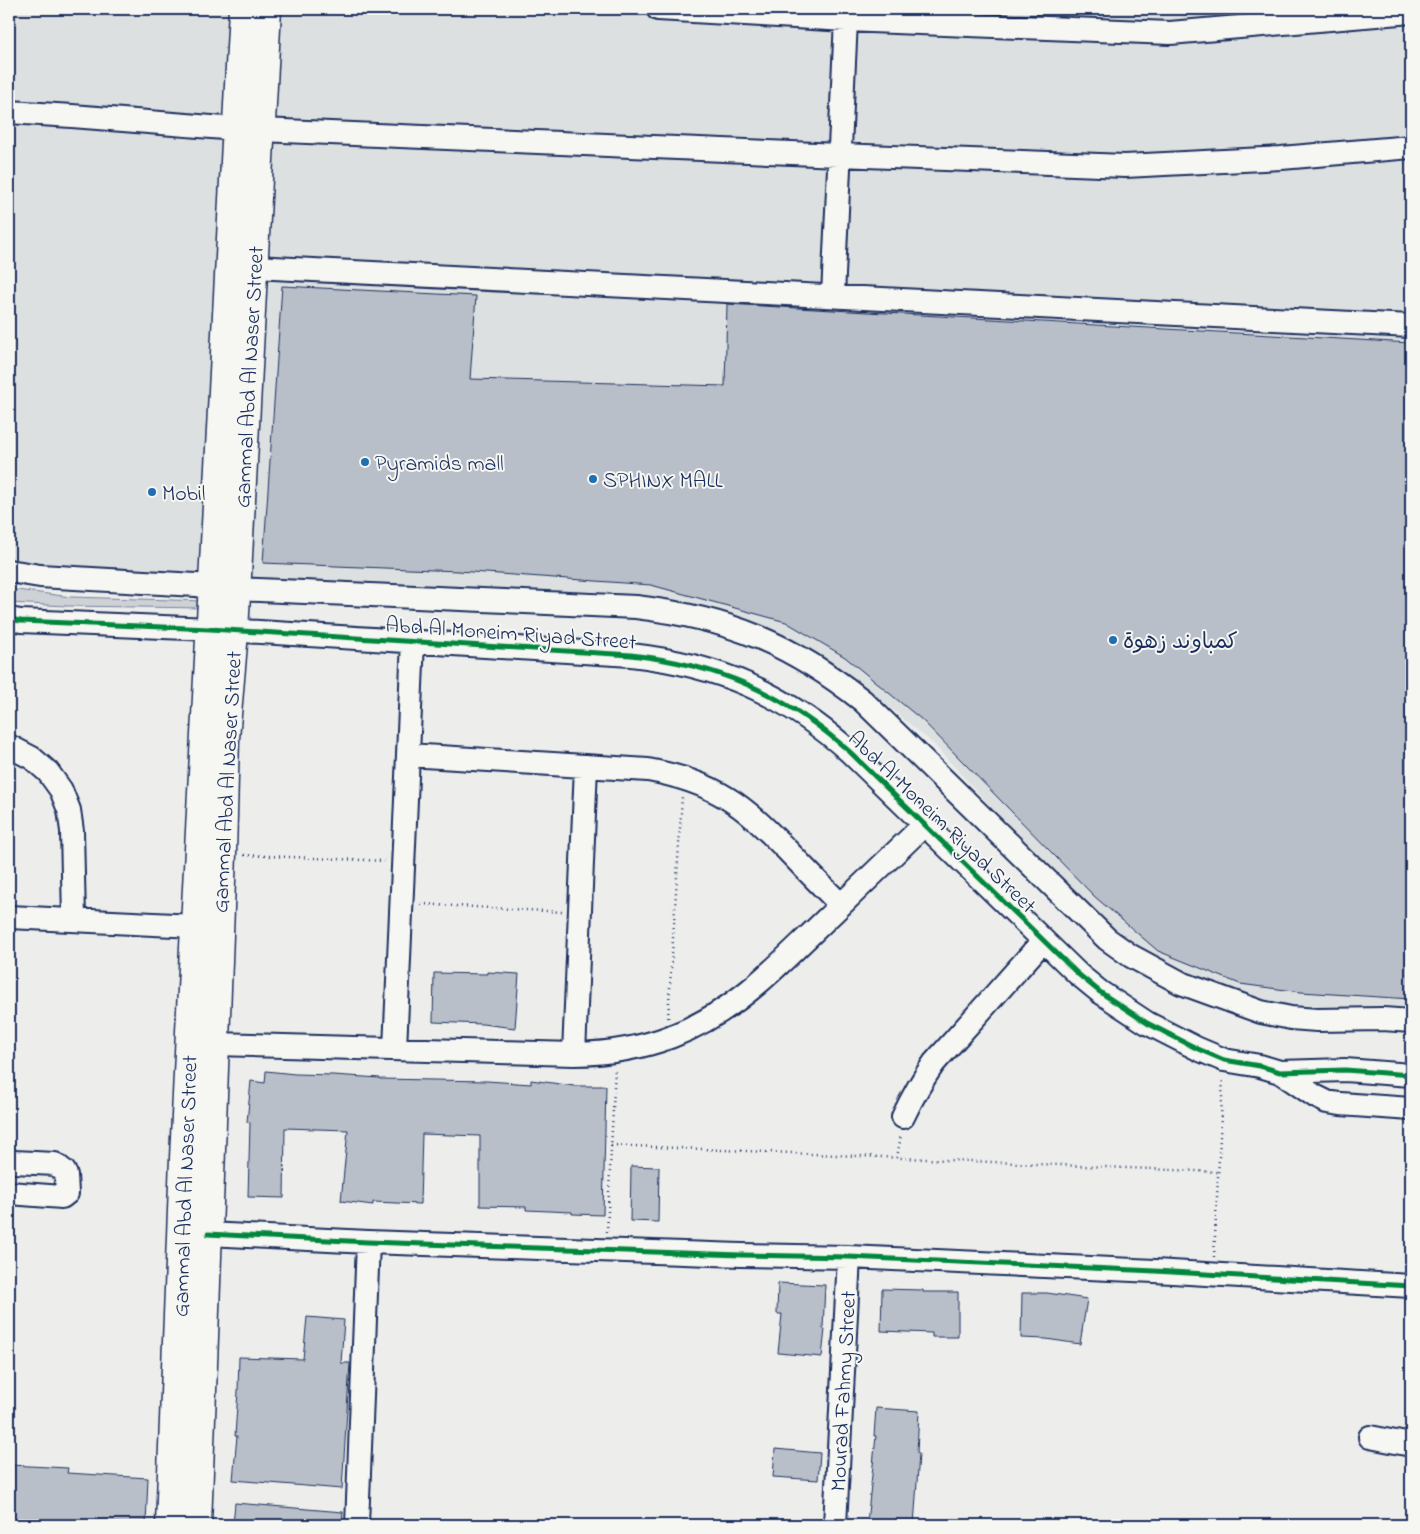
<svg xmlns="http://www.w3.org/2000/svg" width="1420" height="1534" font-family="'Indie Flower','Playpen Sans Arabic',sans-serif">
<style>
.built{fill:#dde0e1}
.green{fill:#ced2d7;stroke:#74809a}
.building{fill:#b9bfc8;stroke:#1b2f5e}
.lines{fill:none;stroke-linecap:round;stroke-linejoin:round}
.minor-casing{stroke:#1b2f5e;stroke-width:26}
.major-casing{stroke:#1b2f5e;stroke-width:31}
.path{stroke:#1b2f5e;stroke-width:2.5;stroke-dasharray:1 4;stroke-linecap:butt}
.minor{stroke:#f6f6f2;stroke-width:22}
.major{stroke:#f6f6f2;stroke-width:28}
.cycleway-casing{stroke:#f6f6f2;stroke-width:8}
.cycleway{stroke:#00873e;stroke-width:5}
.poi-dot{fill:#1f6fb2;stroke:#f6f6f2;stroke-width:2}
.labels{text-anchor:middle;stroke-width:4;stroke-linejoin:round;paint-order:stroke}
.street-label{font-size:22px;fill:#1b2f5e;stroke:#f6f6f2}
.poi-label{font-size:22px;fill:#1b2f5e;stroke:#f6f6f2;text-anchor:start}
</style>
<rect width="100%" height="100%" fill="#edeeec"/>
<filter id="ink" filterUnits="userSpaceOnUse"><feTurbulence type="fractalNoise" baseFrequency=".02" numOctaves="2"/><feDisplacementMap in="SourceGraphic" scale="10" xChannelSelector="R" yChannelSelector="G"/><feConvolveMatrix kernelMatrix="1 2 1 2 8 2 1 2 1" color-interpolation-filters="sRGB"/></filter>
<g filter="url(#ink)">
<path class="built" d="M9,9H1411V1021L1245,1009L1133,948L1041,861L933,744L893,710L841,674L650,607L9,570Z"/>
<path class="green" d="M9,589L71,597L206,601L205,608L67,606L9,603Z"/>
<path class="building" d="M282,286L476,296L470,379L725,386L727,304L1411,343V999L1301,992L1240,984L1158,951L1094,896L922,720L845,657L786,622L651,585L458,571L263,563Z
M487,972L519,974L515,1028L482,1024L433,1022L434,973L487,974Z
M266,1071L295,1074L333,1075L380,1078V1079L487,1081L531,1084V1080L574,1086H606L603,1215L572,1214V1212L526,1210V1207L480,1206V1136L422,1134L420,1204L373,1202V1205L341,1201L348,1130L285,1128L284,1198L248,1197L250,1123L247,1122L251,1081L265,1083Z
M631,1166L659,1167L658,1222L630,1221Z
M778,1283L825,1285L823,1329H825L822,1357L778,1353L782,1314H777Z
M882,1289L923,1290V1292H958V1337H932V1333L881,1331Z
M1022,1293H1047L1087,1299L1080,1344L1046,1339L1021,1338Z
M307,1317L344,1320L341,1363H350L342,1489L233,1480L237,1436H235L238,1391L239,1357L303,1359Z
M876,1408L919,1411L917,1453L919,1454L914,1525H893L867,1523L876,1436H874Z
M775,1449L820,1453L818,1480L773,1477Z
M10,1465L68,1468L67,1473L148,1478L146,1525L91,1523V1525H9Z
M235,1503L343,1512L342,1525H233Z"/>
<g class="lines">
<g class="minor-casing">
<path id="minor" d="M658,9L846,20L1170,33L1411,12
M9,112L72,116L237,129
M261,130L839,155L1125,166L1281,158L1411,147
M254,267L1411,326
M833,296L846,20
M9,571L40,576L213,586L236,589L636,607C728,618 790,643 863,701L1107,939L1131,956L1181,983L1261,1012L1291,1018L1317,1020L1383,1019L1411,1021
M9,619L21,621L210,629L631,655C719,665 784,693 850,752L1078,974L1100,992L1147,1023L1198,1049L1224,1060L1260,1066L1280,1072L1345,1070L1411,1075
M9,746L32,758L48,772L61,790L69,810L72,831L74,919
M408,755L648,770C676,775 703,783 727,798C750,812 768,831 787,850C805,869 823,887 841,905
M9,917L195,926
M215,1044L574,1054C646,1053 702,1031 757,984C777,967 796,948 815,930C851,895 888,860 924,825
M395,1049L413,641
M574,1054L586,766
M1280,1072L1315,1096L1327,1102L1340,1104L1411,1109
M903,1117C912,1098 922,1080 934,1063L1043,941
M9,1160L14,1162L55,1164L64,1171L66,1175L67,1193L62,1197L9,1193
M208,1234L368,1242L741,1255L849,1257L1155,1271L1411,1286
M1370,1437L1411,1445
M357,1525L368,1242
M835,1525L849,1257"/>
</g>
<g class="major-casing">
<path id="major" d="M170,1525L184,1158L195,926L243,9
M197,1525L222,854L225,738L234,632L267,9"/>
</g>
<path class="path" d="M244,855L386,861
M421,904L563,912
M668,1018L682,797
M611,1145L1218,1172
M897,1158L901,1135
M607,1232L615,1068
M1214,1257L1223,1078"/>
<use href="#minor" class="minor"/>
<use href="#major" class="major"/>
<g class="cycleway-casing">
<path id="cycleway" d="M9,619L21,621L210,629L631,655C719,665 784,693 850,752L1078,974L1100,992L1147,1023L1198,1049L1224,1060L1260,1066L1280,1072L1345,1070L1411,1075
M208,1234L368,1242L741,1255L849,1257L1155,1271L1411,1286"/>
</g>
<use href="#cycleway" class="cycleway"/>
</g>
</g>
<g class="poi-dot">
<circle cx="365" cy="462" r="5"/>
<circle cx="593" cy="479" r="5"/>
<circle cx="152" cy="492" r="5"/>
<circle cx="1113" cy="640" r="5"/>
</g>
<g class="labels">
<g class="street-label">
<text transform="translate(248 377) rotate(-87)" y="8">Gammal Abd Al Naser Street</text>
<text transform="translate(511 632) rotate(4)" y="8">Abd Al Moneim Riyad Street</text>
<text transform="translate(226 782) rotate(-87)" y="8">Gammal Abd Al Naser Street</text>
<text transform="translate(943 821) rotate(44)" y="8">Abd Al Moneim Riyad Street</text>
<text transform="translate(184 1186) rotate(-88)" y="8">Gammal Abd Al Naser Street</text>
<text transform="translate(842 1391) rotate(-87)" y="8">Mourad Fahmy Street</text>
</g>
<g class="poi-label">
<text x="375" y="470">Pyramids mall</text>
<text x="603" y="487">SPHINX MALL</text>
<text x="162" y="500">Mobil</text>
<text x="1123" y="648">كمباوند زهوة</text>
</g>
</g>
<rect width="1420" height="1534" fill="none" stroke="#f6f6f2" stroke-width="30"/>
<rect x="15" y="15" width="1390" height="1504" fill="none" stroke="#1b2f5e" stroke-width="2" filter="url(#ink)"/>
</svg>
